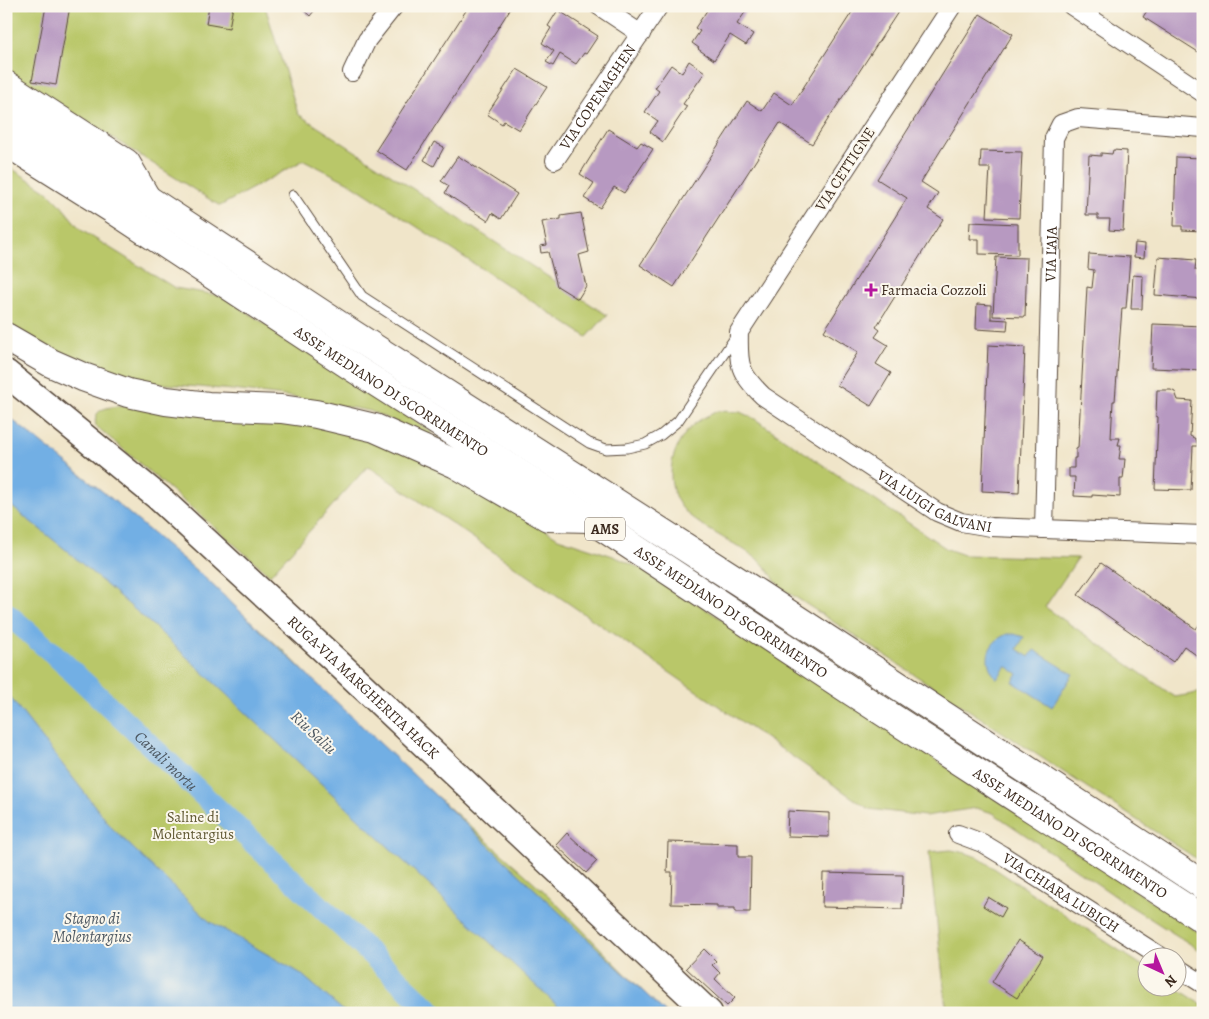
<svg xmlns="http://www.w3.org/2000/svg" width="1209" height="1019" font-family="Alegreya,serif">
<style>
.green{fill:#b9c769;stroke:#7a7844}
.water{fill:#72afe4;stroke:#566c81}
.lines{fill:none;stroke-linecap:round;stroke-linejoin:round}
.canal{stroke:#72afe4;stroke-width:22}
.building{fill:#b799c1}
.lane-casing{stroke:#564638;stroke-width:11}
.street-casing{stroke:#564638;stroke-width:20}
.secondary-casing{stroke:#564638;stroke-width:29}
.highway-casing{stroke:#564638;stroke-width:30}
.lane{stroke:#fff;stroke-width:9}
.street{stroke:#fff;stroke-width:18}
.secondary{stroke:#fff;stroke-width:26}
.highway{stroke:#fff;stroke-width:28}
.poi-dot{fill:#b5179e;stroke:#fbf7ec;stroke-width:2}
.labels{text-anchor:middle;stroke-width:4;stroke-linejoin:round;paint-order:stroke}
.shield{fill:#fbf7ec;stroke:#75685c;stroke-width:1}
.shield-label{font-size:14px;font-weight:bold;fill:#3b2a1e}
.street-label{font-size:15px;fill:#3b2a1e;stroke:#fbf7ec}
.poi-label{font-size:15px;fill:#3b2a1e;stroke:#fbf7ec;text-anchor:start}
.park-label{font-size:15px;fill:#615934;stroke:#fbf7ec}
.water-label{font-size:16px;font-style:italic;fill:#4e5963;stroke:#fbf7ec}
</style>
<rect width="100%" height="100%" fill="#fbf7ec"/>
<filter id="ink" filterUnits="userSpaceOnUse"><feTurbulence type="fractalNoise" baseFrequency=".02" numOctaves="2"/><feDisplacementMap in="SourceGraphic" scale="10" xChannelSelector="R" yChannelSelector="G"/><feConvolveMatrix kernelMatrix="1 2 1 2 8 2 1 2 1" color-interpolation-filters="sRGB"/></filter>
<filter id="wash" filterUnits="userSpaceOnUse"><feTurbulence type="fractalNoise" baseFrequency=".0096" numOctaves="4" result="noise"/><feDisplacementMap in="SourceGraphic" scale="20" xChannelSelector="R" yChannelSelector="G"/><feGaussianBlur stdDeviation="1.12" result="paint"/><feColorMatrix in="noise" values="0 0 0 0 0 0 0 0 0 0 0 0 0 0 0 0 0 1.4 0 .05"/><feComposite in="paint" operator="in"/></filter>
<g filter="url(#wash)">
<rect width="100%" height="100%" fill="#f0e5c9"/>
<path class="green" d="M6,6H265L298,114L607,315L587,337L351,184L304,160L220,206L7,71Z
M6,165L47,191L59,203L81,230L175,288L222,296L432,432L428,436L370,411L293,397L233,390L154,383L121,377L51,348L17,329L6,321Z
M122,406L320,426L410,453L508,506L558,538L613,556L651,573L1203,935V952L1124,902L993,813L976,808L925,816L869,809L368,466L270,575L96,426C92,408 108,407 122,406Z
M717,411L740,412L755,419L947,549L964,555L1078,558L1045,607L1175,697L1203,692V863L780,587C774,579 768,569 761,562C740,544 711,534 690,516C660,491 668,444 697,422C703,417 711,415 717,411Z
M6,416L169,549L285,652L361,730L545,892L664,1013H6Z
M951,850L966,853L977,857L1146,968V986L1175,987L1203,1005V1013H947L929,852Z"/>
<path class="water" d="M6,415L112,499L204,577L666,1013H565L158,630L66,550L6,502Z
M1007,634H1014L1024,637L1017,649L1029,657L1034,650L1073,674L1052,707L1013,682L1018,674L1006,666L997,679C982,662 986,643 1007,634Z
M6,692L112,828L209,921L300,973L346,1013H6Z"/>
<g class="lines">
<path class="canal" id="s1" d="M6,613L55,655L433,1013"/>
</g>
<g id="blocks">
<path class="building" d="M46,6H70L56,85L32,81Z
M209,6H233L229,28L206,24Z
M299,6H318L310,16Z
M469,6H512L407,170L376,150Z
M710,6L715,8L716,6H739L746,11L737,24L753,34L746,45L730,35L714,60L698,49L699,48L692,43L700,31L695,28Z
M850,6H889L898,12L812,144L780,123L674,287L640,265L747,101L762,111L774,93L792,105L854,9Z
M1150,6H1203V55L1143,17Z
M558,10L598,36L586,54L584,53L576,64L560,54L553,66L546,62L554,51L542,43L551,28L548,26Z
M980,14L1013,34L921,182L938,193L928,209L943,219L876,327L880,330L875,337L888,345L876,364L891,373L871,406L837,385L858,352L824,331L907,198L877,179Z
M689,61L705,72L683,104L687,106L663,142L650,132L658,121L645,112L659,91L655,88L671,65L682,73Z
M517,69L547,87L519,130L504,121L502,124L487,114Z
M608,129L637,147L641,142L653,149L624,193L614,187L600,208L584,198L594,183L580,174Z
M434,142L444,147L434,166L424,160Z
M1113,150L1127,151L1123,231L1109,230L1110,219H1098V215H1086L1089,155L1101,156V153L1112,154Z
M981,151L1022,152L1019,218L987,217L990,168H980Z
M458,156L517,194L501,219L492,213L488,221L445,193L449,186L441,181Z
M1176,157L1203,158L1202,231L1182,230V226H1174Z
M581,213L589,252L579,255L586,286L578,299L557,286L548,252L541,253L540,246L547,245L542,222L561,219V216Z
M970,222L1018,224V255L979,254V239H969Z
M1135,243L1145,244L1144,258L1134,257Z
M1089,254L1130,257L1126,308H1122L1115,401H1113L1111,438H1120L1118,445H1121L1119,459H1125L1123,479H1120V497L1092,495V497L1074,496L1075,477H1069V468H1074V458H1076V449L1078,448L1087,287L1092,288L1094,270L1088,269Z
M996,257L1027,258L1025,317L993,316Z
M1158,257L1196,260L1195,270L1203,271V299L1155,295Z
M1133,275L1143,276L1142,309H1131Z
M977,304L991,305V319L1008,320L1007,331L976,329Z
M1153,324L1203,326V370L1151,368Z
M988,345L1025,347L1019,493L982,491Z
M1157,390H1171L1175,392L1178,400L1192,401L1190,436L1196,439L1198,446H1193L1191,490L1155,489L1158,417L1156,416Z
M1101,563L1196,629L1203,619V654L1200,658L1184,646L1173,662L1078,595Z
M788,811L829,813V837L787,836Z
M567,833L597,861L586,873L556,845Z
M668,842L738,844V857H751L750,912H735V908H717V905L671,904L672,872H667Z
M823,873L903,875L902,909L822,907Z
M988,897L1006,908L1001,917L983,906Z
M1018,940L1043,956L1017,998L992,982Z
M704,949L716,961L712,965L720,973L715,979L735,998L727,1006L686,968Z"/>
</g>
</g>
<g filter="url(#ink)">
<use href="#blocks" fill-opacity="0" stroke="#564638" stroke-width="1"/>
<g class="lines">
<g class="lane-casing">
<path id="lane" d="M293,195L362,296L589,443L606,449L627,448L645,444L661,435L678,421L736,336"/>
</g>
<g class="street-casing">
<g id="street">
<path d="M599,6L641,34"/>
<path id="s2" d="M952,6L739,332C738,365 739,373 763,396L937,512L961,522L991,527L1203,535"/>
<path d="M1072,6L1203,93"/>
<path d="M352,72L367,40L394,6"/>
<path id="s3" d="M555,160L659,6"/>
<path id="s4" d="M1044,529L1054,138L1061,124L1078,118L1203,128"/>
<path id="s5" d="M958,834L982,843L1002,855L1160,956"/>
<path d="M1176,967L1203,984"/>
</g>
</g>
<g class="secondary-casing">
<g id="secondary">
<path id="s6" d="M6,373L158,497L337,662L709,1013"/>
</g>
</g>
<g class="highway-casing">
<g id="highway">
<path d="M6,85L126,163L145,196"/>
<path d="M6,111L147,199L354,335L758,594L1203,885"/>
<path id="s7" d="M6,142L111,208L357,370L589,518L851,691L1203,919"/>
<path d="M6,337L51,363L83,377L128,393L166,401L208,406L281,409L316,414L375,428L456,464L548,517L589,518"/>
</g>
</g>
<use href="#lane" class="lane"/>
<use href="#street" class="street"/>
<use href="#secondary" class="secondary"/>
<use href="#highway" class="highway"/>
</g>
</g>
<path class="poi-dot" d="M868.5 282.5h5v5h5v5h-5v5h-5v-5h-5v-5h5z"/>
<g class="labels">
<rect class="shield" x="585" y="517.5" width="40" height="23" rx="4"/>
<g class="shield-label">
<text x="605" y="534">AMS</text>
</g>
<g class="street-label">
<text dy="5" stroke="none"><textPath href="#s3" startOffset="76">VIA COPENAGHEN</textPath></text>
<text transform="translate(845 169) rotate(-57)" y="5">VIA CETTIGNE</text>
<text dy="5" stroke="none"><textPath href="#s4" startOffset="275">VIA L'AJA</textPath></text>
<text dy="5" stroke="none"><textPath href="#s7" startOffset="459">ASSE MEDIANO DI SCORRIMENTO</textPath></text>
<text dy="5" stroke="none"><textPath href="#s2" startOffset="664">VIA LUIGI GALVANI</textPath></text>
<text dy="5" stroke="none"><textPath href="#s7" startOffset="864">ASSE MEDIANO DI SCORRIMENTO</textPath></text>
<text dy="5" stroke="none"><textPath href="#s6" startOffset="476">RUGA-VIA MARGHERITA HACK</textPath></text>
<text dy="5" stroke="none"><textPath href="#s7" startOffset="1269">ASSE MEDIANO DI SCORRIMENTO</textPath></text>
<text dy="5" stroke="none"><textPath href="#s5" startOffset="119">VIA CHIARA LUBICH</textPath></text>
</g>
<g class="poi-label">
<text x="881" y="295">Farmacia Cozzoli</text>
</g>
<g class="park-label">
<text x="193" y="822">Saline di<tspan x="193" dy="17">Molentargius</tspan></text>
</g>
<g class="water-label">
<text transform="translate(314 732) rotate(43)" y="6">Riu Saliu</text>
<text dy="6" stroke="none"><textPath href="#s1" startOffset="218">Canali mortu</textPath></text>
<text x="92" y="924">Stagno di<tspan x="92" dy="18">Molentargius</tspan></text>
</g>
</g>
<rect width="1209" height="1019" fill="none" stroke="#fbf7ec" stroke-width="25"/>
<g transform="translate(1162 972) rotate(136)"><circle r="24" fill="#fbf7ec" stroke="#aea59a"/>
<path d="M0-4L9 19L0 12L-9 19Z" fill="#b5179e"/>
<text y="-8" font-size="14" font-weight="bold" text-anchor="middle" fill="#3b2a1e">N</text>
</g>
</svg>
